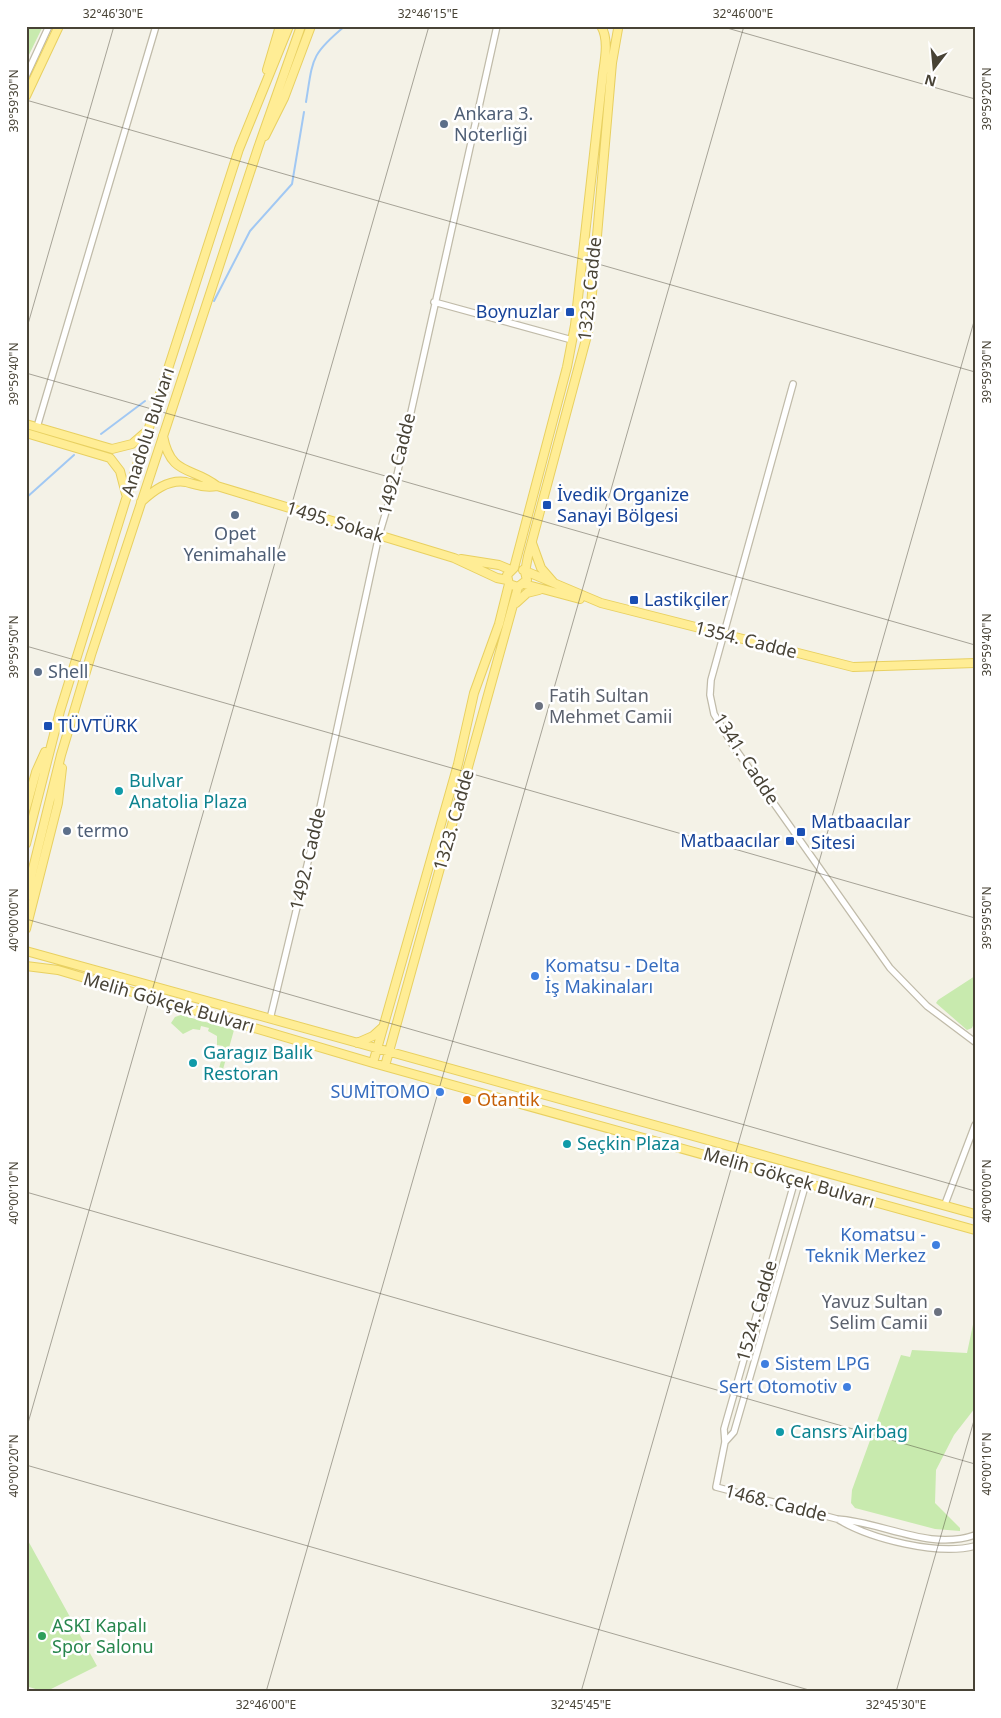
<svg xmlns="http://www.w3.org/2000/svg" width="1001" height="1718" font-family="'Noto Sans',sans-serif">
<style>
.green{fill:#c8eaae}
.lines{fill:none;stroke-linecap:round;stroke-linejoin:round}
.stream{stroke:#a1c8f3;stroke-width:2}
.minor-casing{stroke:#c0bba9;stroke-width:8}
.major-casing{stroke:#e8d061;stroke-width:10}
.minor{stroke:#fff;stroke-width:5.5}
.major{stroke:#ffed95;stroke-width:8}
.ticks{fill:none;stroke:#484336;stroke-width:1;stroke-opacity:0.45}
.service-dot{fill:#5c6f8a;stroke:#fff;stroke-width:2}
.transit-dot{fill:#1a4fb4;stroke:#fff;stroke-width:2}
.worship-dot{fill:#6b7280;stroke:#fff;stroke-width:2}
.culture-dot{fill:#0f9aa8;stroke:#fff;stroke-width:2}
.shop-dot{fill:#3f7fe0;stroke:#fff;stroke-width:2}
.food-dot{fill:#e8710a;stroke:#fff;stroke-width:2}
.leisure-dot{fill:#2e9e5b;stroke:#fff;stroke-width:2}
.labels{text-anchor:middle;stroke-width:5;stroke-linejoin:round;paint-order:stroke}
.service-label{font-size:18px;fill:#4e5e75;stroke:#fff;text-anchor:start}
.street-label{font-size:18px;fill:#484336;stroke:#fff}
.transit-label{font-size:18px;fill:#164399;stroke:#fff;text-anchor:start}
.worship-label{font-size:18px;fill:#5b616d;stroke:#fff;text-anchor:start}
.culture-label{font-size:18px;fill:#0d838f;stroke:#fff;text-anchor:start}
.shop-label{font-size:18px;fill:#366cbe;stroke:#fff;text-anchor:end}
.food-label{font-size:18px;fill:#c56008;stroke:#fff;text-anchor:start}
.leisure-label{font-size:18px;fill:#27864d;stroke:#fff;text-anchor:start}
.neatline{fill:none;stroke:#484336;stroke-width:2}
.ticks-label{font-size:12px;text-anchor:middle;fill:#484336}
</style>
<rect width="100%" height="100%" fill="#f4f2e7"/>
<path class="green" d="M26,26H43L26,61Z
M975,976V1021L972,1028L967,1030L936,1003L938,1000Z
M181,1015L234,1030L220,1080L216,1079L224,1050L223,1046L217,1045V1036L208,1031L209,1028L201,1026L200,1030L193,1029L183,1034L171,1023L175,1017Z
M975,1315V1408L954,1435L936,1470L935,1503L960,1528V1531L935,1529L855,1508L851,1503L852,1490L901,1355L910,1357L912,1350L967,1353Z
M26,1537L97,1666L45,1692L26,1686Z"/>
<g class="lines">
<path class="stream" d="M306,102C313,59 310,55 345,26
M214,301L250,231L292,184L304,112
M101,434L145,401
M26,498L74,455"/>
<g class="minor-casing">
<path id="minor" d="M26,76L49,26
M434,302L572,340
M793,384L711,680L710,695L714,714L732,744L890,968L927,1006L975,1042
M37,427L156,26
M270,1019L311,849L379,535L397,475L497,26
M795,1180L724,1429L725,1442L716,1487L837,1519C883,1522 929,1551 975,1535
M945,1204L975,1125
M725,1442L734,1432L806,1183
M839,1520C871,1539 938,1556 975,1546"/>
</g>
<g class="major-casing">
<path id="major" d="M267,70L280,26
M26,96L59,26
M265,136L284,98L311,26
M26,424L112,449L132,444L147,431
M26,433L110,458L120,471L126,494
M163,436C171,477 192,466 217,486L454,558L497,578L507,580
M141,502C153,491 168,479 186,482C198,485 205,488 217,486
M532,543L541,568L554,583
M461,559L499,565L511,570
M523,570L601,603L853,667L975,663
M509,584L518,587L527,580L525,572L528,556L589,328L612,63L618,29
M524,584L580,599
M516,603L527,593L539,590
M26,808L36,772L45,752
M26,844L60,711L126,499L239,149L289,26
M26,897L61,755L91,655L258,148L301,26
M26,929L58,803L62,768
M26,951L975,1214
M26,966L58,970L373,1063L975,1230
M357,1043L373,1036L383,1027
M373,1063L458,764L474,693L499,624L509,584L507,575L514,568L567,367L575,325L603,73C605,59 609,39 601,26
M385,1066L518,587"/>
</g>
<use href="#minor" class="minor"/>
<use href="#major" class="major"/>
</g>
<path class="ticks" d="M720,26L975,99M26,100L975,372M26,331L114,26M26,373L975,645M26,646L975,918M26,919L975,1191M26,1192L975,1464M26,1430L429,26M26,1465L816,1692M266,1692L744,26M581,1692L975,318M896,1692L975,1417"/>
<g class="service-dot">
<circle cx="444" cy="124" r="5"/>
<circle cx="235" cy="515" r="5"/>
<circle cx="38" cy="672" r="5"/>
<circle cx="67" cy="831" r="5"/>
</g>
<g class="transit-dot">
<rect x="565" y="307" width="10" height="10" rx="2.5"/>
<rect x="542" y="500" width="10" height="10" rx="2.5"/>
<rect x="629" y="595" width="10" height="10" rx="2.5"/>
<rect x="43" y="721" width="10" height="10" rx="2.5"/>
<rect x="796" y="827" width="10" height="10" rx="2.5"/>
<rect x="785" y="836" width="10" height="10" rx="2.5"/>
</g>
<g class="worship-dot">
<circle cx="539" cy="706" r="5"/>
<circle cx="938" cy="1312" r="5"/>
</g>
<g class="culture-dot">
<circle cx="119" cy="791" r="5"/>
<circle cx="193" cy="1063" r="5"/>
<circle cx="567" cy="1144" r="5"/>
<circle cx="780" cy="1432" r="5"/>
</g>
<g class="shop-dot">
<circle cx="535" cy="976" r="5"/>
<circle cx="440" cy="1092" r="5"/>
<circle cx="936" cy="1245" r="5"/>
<circle cx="765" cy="1364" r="5"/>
<circle cx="847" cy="1387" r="5"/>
</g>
<circle class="food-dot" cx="467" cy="1100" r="5"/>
<circle class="leisure-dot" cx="42" cy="1636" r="5"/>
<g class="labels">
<g class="service-label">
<text x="454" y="120">Ankara 3.<tspan x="454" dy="21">Noterliği</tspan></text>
<text x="235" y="540" text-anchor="middle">Opet<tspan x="235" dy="21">Yenimahalle</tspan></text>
<text x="48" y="678">Shell</text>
<text x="77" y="837">termo</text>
</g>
<g class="street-label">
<text transform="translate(590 289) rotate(-84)" y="6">1323. Cadde</text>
<text transform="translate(148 432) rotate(-72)" y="6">Anadolu Bulvarı</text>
<text transform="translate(397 464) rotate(-76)" y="6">1492. Cadde</text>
<text transform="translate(335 522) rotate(17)" y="6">1495. Sokak</text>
<text transform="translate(746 640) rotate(14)" y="6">1354. Cadde</text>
<text transform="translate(746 759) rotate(57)" y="6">1341. Cadde</text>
<text transform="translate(454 820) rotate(-74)" y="6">1323. Cadde</text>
<text transform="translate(308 859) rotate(-77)" y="6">1492. Cadde</text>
<text transform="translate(169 1003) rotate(16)" y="6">Melih Gökçek Bulvarı</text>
<text transform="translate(789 1178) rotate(16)" y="6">Melih Gökçek Bulvarı</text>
<text transform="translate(757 1311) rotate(-74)" y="6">1524. Cadde</text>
<text transform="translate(776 1503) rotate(14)" y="6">1468. Cadde</text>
</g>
<g class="transit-label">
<text x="560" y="318" text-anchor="end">Boynuzlar</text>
<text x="557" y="501">İvedik Organize<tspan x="557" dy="21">Sanayi Bölgesi</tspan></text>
<text x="644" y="606">Lastikçiler</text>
<text x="58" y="732">TÜVTÜRK</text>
<text x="811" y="828">Matbaacılar<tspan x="811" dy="21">Sitesi</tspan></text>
<text x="780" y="847" text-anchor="end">Matbaacılar</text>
</g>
<g class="worship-label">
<text x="549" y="702">Fatih Sultan<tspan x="549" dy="21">Mehmet Camii</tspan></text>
<text x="928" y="1308" text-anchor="end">Yavuz Sultan<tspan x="928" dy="21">Selim Camii</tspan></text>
</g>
<g class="culture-label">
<text x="129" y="787">Bulvar<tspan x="129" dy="21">Anatolia Plaza</tspan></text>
<text x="203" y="1059">Garagız Balık<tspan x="203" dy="21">Restoran</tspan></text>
<text x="577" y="1150">Seçkin Plaza</text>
<text x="790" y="1438">Cansrs Airbag</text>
</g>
<g class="shop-label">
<text x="545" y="972" text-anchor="start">Komatsu - Delta<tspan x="545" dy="21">İş Makinaları</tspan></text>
<text x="430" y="1098">SUMİTOMO</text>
<text x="926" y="1241">Komatsu -<tspan x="926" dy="21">Teknik Merkez</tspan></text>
<text x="775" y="1370" text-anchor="start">Sistem LPG</text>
<text x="837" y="1393">Sert Otomotiv</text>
</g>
<g class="food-label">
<text x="477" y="1106">Otantik</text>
</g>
<g class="leisure-label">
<text x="52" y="1632">ASKI Kapalı<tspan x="52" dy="21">Spor Salonu</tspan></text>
</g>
</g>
<rect width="1001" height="1718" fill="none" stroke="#ffffff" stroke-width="55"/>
<g transform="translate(934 68) rotate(196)" stroke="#ffffff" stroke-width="4" paint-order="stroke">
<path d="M0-4L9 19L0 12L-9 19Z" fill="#484336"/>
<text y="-8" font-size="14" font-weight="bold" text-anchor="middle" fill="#484336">N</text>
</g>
<rect x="28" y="28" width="946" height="1662" class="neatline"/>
<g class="ticks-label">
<text x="113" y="18">32°46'30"E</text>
<text x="428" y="18">32°46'15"E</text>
<text x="743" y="18">32°46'00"E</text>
<text transform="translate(987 99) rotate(-90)" y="4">39°59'20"N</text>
<text transform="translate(14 101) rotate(-90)" y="4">39°59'30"N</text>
<text transform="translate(987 372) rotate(-90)" y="4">39°59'30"N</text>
<text transform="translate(14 374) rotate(-90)" y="4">39°59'40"N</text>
<text transform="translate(987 645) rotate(-90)" y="4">39°59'40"N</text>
<text transform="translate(14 647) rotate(-90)" y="4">39°59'50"N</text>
<text transform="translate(987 918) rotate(-90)" y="4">39°59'50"N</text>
<text transform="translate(14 920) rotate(-90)" y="4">40°00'00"N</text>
<text transform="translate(987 1191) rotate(-90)" y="4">40°00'00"N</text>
<text transform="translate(14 1193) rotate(-90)" y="4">40°00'10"N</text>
<text transform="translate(987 1464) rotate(-90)" y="4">40°00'10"N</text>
<text transform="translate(14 1466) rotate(-90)" y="4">40°00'20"N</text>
<text x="266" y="1709">32°46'00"E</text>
<text x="581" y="1709">32°45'45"E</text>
<text x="896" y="1709">32°45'30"E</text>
</g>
</svg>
